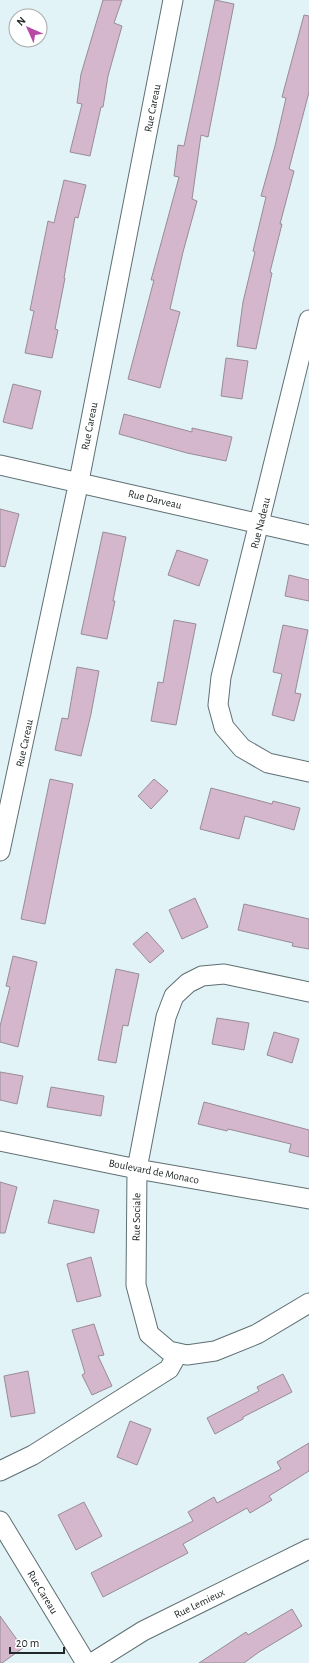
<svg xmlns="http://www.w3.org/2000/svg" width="309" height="1663" font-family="'Alegreya Sans',sans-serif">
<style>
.building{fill:#d4b7cd;stroke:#988c95}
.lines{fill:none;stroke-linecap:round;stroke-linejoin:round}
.minor-casing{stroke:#5f6f73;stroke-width:21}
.minor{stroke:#fff;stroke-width:19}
.labels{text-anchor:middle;stroke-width:3;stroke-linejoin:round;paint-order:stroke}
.street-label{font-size:11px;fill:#202728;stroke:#fff}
</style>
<rect width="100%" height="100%" fill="#e1f3f7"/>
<path class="building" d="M103,0H122L114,23L122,26L108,76L103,107H101L90,156L70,152L82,104L77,103L81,74Z
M215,0L234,4L208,137L201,135L192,199L197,201L183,252L170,309L180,312L160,388L128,379L154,280H151L160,247L179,177L174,176L178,145L184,146Z
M304,15L309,16V92L289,169L294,171L280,224H282L270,272L272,273L256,349L237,346L243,302L255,252L253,251L266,197L261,196L275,146L286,98L282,97Z
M64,180L86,185L78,218L75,217L64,278H65L55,329L58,330L52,358L25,353L34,311L30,310L48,221L54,223Z
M226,358L248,361L242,399L221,396Z
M13,384L41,391L32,429L3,422Z
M124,414L192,432V428L232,437L226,461L187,453L119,434Z
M0,509L19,514L5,567L0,566Z
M103,532L126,537L113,601H115L107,639L81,634Z
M177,550L208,560L199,586L168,575Z
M289,575L309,580V601L285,596Z
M174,620L196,624L176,725L151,721L158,682L163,683Z
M283,625L308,630L295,693L301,694L294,721L272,715L282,674L273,672Z
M77,667L99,671L91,714L81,756L55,750L62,718L68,719Z
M50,779L73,784L45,924L21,919Z
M154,779L168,791L151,809L138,796Z
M211,788L272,804L273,801L300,808L294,830L245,816L239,839L200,829Z
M195,898L208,927L182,939L169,910Z
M244,904L309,919V949L292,946L293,943L238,930Z
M147,932L164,951L150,963L133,944Z
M13,956L37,962L18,1047L0,1042V1026L10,987L6,986Z
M116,969L139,974L128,1026L123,1025L116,1063L98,1060Z
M217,1018L249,1023L244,1050L212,1044Z
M274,1032L299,1039L292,1063L267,1055Z
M0,1072L23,1076L17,1104L0,1100Z
M51,1087L104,1096L101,1116L47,1107Z
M204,1102L309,1130V1157L289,1152L291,1144L228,1129L227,1131L198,1124Z
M0,1182L17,1187L5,1233H0Z
M54,1200L99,1210L94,1233L48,1223Z
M91,1257L101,1296L77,1302L67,1264Z
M94,1324L104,1355L98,1356L112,1386L92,1395L82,1375L85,1373L72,1330Z
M28,1371L35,1413L11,1417L4,1376Z
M283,1374L292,1392L243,1417V1419L215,1434L207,1418L259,1391L257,1387Z
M130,1421L151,1429L137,1465L117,1457Z
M309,1443V1471L269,1496L272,1500L250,1513L247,1508L183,1544L188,1553L103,1597L91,1573L193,1521L188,1512L214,1497L217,1503L281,1469L277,1462Z
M84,1502L102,1536L76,1550L58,1515Z
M292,1609L302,1626L259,1652L244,1663H199L246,1632L248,1635Z
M0,1616L23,1648L2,1663H0Z"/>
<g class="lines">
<g class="minor-casing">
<path id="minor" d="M309,320L221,677L218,705L224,727L242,748L268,763L309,772
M0,465L309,535
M0,851L79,481L173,0
M309,992L224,974L202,976L188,983L174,996L166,1017L137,1169L136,1285L149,1334L169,1351L187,1355L215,1351L257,1334L309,1303
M0,1141L137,1169L309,1199
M0,1471L33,1455L169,1369L178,1353
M0,1521L86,1663
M92,1663L143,1631L309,1549"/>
</g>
<use href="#minor" class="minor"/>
</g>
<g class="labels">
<g class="street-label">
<text transform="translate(152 108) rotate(-79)" y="4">Rue Careau</text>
<text transform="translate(89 426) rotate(-79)" y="4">Rue Careau</text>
<text transform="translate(155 499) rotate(13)" y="4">Rue Darveau</text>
<text transform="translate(260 523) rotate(-76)" y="4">Rue Nadeau</text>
<text transform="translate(24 743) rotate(-78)" y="4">Rue Careau</text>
<text transform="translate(154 1171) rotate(11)" y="4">Boulevard de Monaco</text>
<text transform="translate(136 1217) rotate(-89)" y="4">Rue Sociale</text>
<text transform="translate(43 1592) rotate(59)" y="4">Rue Careau</text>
<text transform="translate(199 1603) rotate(-26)" y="4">Rue Lemieux</text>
</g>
</g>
<g transform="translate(28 28) rotate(315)"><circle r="19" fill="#ffffff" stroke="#a6a9a9"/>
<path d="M0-3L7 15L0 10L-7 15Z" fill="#b849a5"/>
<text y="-6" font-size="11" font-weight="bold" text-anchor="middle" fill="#202728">N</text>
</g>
<path d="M10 1647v6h54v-6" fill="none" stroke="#202728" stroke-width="2"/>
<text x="16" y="1647" font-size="12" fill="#202728" stroke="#ffffff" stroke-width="3" paint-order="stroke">20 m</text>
</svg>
